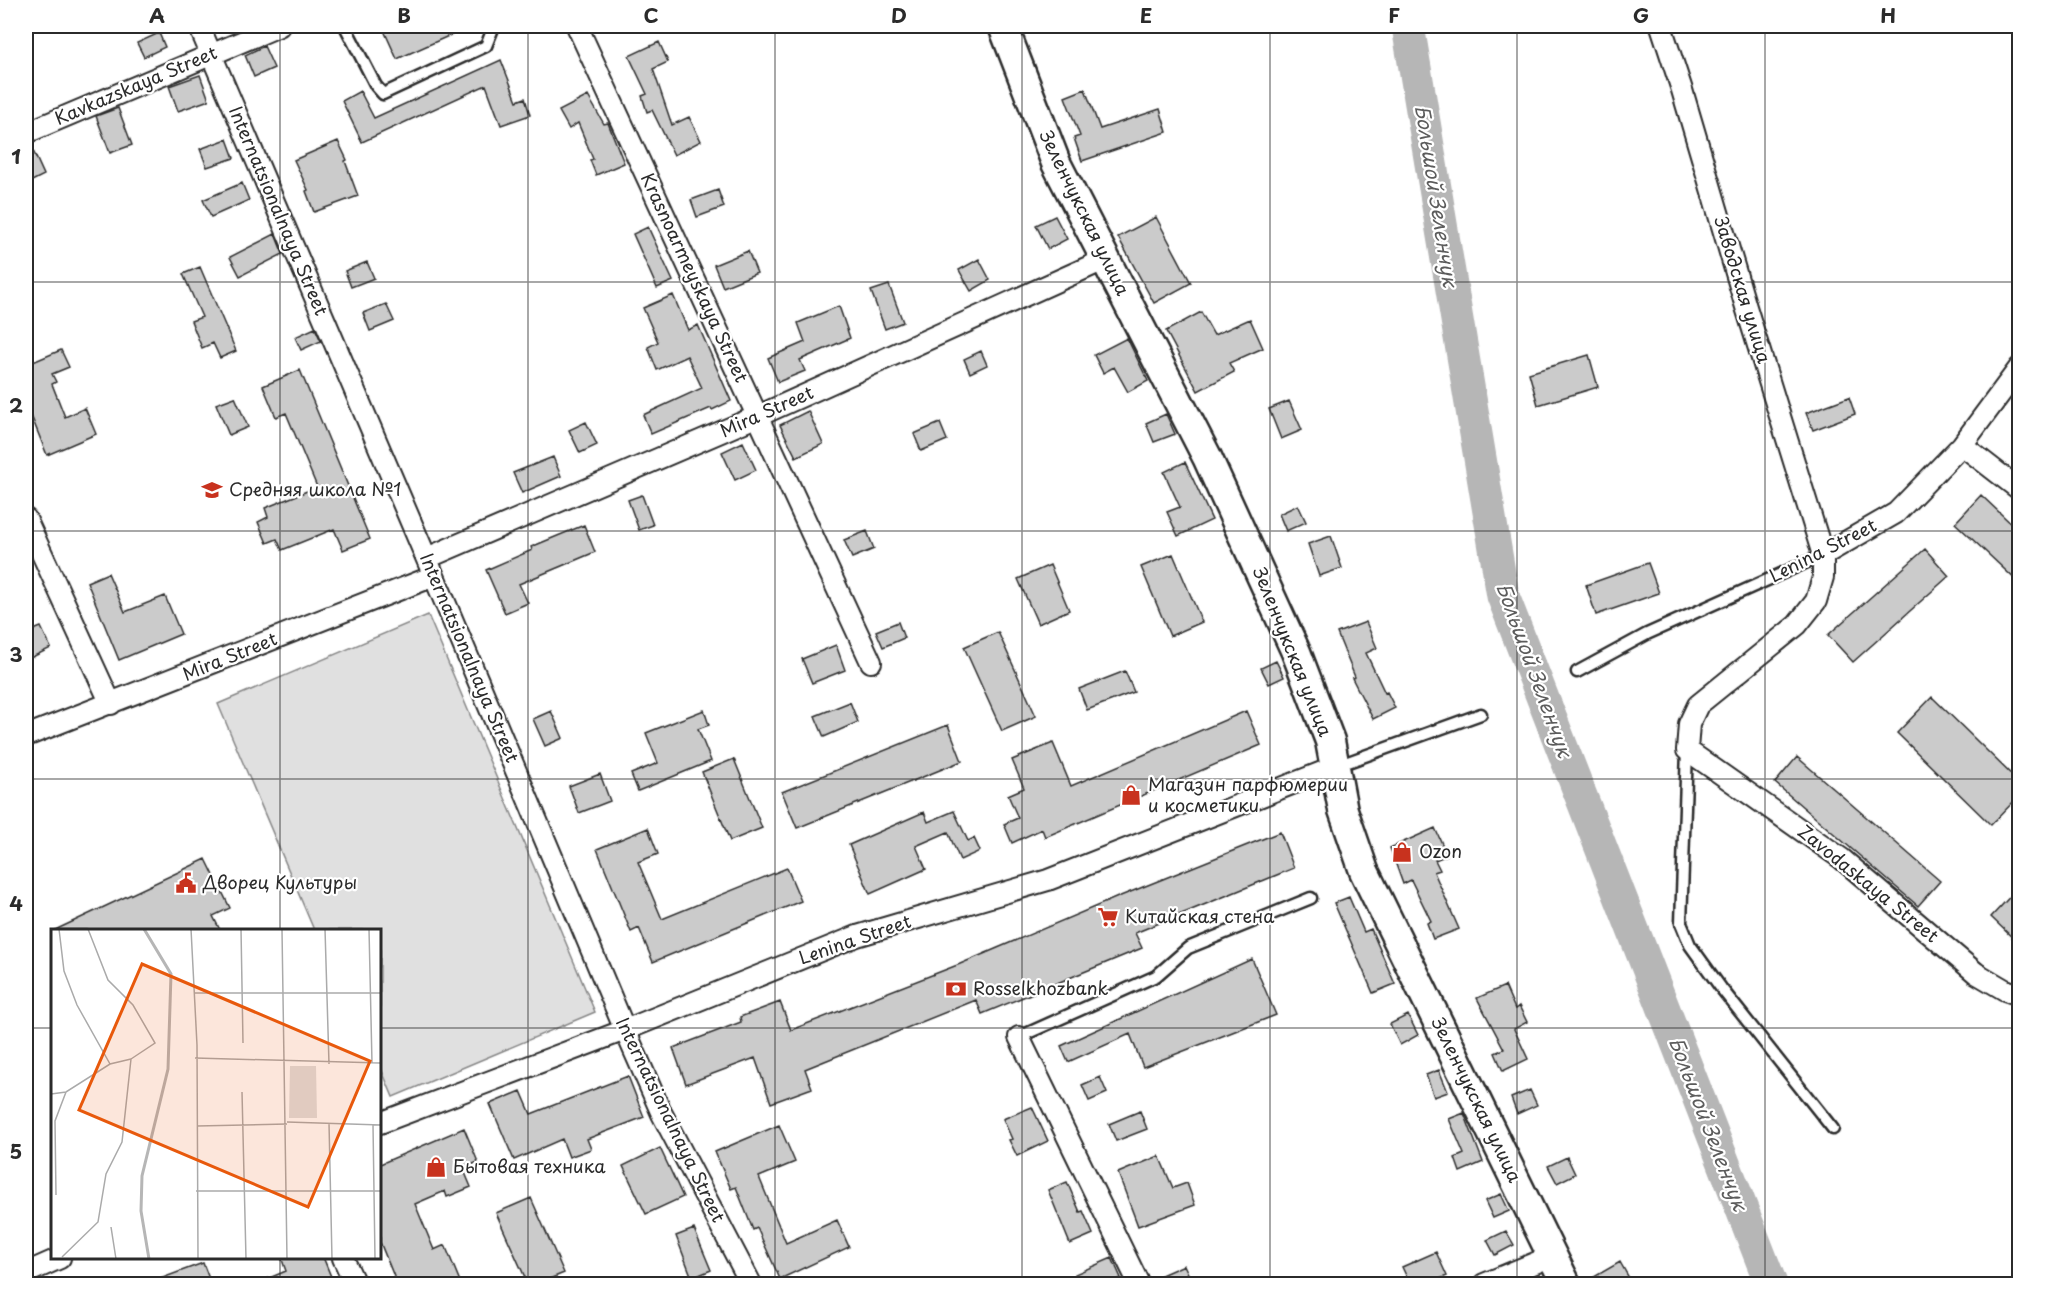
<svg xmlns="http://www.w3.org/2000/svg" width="2045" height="1310" font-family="'Playpen Sans',sans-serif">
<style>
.green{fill:#e0e0e0;stroke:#868686;stroke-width:1.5}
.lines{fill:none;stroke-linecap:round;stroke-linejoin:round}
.river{stroke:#b6b6b6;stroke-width:33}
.building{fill:#cbcbcb;stroke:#2b2b2b;stroke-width:1.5}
.lane-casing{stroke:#2b2b2b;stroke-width:15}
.street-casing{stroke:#2b2b2b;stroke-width:24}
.secondary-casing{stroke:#2b2b2b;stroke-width:33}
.lane{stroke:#fff;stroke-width:10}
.street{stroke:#fff;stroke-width:20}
.secondary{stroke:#fff;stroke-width:28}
.grid{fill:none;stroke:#2b2b2b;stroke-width:1.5;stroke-opacity:0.55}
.labels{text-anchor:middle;stroke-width:4.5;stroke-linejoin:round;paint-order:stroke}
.street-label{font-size:18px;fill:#2b2b2b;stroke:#fff}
.poi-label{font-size:18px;fill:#2b2b2b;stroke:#fff;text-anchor:start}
.water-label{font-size:20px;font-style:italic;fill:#5c5c5c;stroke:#fff}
.inset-river{fill:none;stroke:#b6b6b6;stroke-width:3}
.inset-road{fill:none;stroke:#aaa;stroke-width:1.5}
.view{fill:#e8590c;fill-opacity:0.15;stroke:#e8590c;stroke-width:3}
.inset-edge{fill:none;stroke:#2b2b2b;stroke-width:3}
.neatline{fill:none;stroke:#2b2b2b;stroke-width:2}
.grid-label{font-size:20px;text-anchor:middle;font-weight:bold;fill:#2b2b2b}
</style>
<rect width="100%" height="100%" fill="#fff"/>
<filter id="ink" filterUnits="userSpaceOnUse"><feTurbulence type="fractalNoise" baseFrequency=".0167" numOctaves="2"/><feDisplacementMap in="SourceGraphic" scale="12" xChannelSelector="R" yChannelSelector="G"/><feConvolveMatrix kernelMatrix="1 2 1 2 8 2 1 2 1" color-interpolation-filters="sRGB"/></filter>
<g filter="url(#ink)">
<path class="green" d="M428,615L595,1012L393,1097L380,1066V930H314L218,704Z"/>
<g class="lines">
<path class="river" d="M1408,26L1503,596L1771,1284"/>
</g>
<path class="building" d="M382,26H471L397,59Z
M159,33L165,47L144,57L137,43Z
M659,42L668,62L653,69L672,125L689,117L701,141L674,155L652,110L647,112L642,96L647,94L629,56Z
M264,46L274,68L254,77L245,55Z
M501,60L517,101L525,98L530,115L501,125L486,85L362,142L342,101L360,91L374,118Z
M200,75L209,100L178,111L169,86Z
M1085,89L1100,129L1160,109L1167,132L1082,161L1074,138L1080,136L1065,97Z
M588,96L604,124L608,123L624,163L596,175L590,160L593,159L578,123L569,129L559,111Z
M118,108L132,145L110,153L96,116Z
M227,139L234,158L207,167L200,149Z
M338,141L347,160L345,161L358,196L314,212L306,191L308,190L294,160Z
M30,144L44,175L26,184V145Z
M242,183L249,200L211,217L203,200Z
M718,190L724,207L697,217L691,200Z
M1055,216L1067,239L1048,249L1036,225Z
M1156,217L1191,283L1154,303L1118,237Z
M648,227L673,281L657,288L633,234Z
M275,234L283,254L240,276L230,257Z
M748,251L757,273L723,287L714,265Z
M979,259L990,280L971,291L959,270Z
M367,262L374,278L351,287L345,271Z
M200,267L236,351L220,358L213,343L202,348L191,321L202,317L183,274Z
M889,285L903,322L885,329L871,291Z
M673,295L688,330L698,325L731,401L712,410L711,408L651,434L643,415L702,388L687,356L657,370L648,347L658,342L643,308Z
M386,304L394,321L370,331L363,313Z
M839,306L850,338L800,360L805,371L778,382L768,358L805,342L798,323Z
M1201,312L1214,335L1250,319L1263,348L1229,363L1234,372L1198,391L1166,331Z
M315,328L321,341L301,350L295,337Z
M1127,338L1148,381L1128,392L1114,367L1103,373L1094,355Z
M61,350L69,367L52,374L56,382L52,384L65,417L85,408L96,434L47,455L26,403V365Z
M981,351L987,365L970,373L964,359Z
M1589,355L1598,387L1538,405L1529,373Z
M300,370L370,539L343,550L334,529L282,550L277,539L267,543L258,522L268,517L265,508L317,487L286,413L276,417L263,386Z
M235,397L248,427L229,435L216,404Z
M1849,397L1855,414L1813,430L1806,413Z
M1289,401L1302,430L1281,439L1269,409Z
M808,411L823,444L796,457L780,425Z
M1166,414L1175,434L1154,442L1146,423Z
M586,422L597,445L580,453L569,430Z
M940,423L947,440L921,451L914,434Z
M743,442L756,470L735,480L722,452Z
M553,457L561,476L522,493L513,473Z
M1185,462L1212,520L1178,536L1167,512L1180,507L1164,472Z
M642,495L653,525L639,530L628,500Z
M1981,495L2019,531V583L1955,523Z
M1298,505L1306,522L1286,531L1279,514Z
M584,525L595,552L519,584L528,603L505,613L486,570L532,550L531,547Z
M867,531L874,549L852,558L844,540Z
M1331,536L1342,568L1319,576L1308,544Z
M1925,549L1949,576L1853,662L1828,635Z
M1173,554L1202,622L1170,636L1141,567Z
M1648,563L1659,593L1596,615L1586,585Z
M1050,565L1069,610L1038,624L1018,579Z
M108,573L125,612L165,596L181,634L119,660L87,582Z
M898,622L904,638L883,647L876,631Z
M1366,622L1377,648L1366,653L1385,693L1387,692L1395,708L1373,719L1352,678L1355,677L1337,633Z
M41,627L51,648L26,660V633Z
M998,632L1036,716L1002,731L964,647Z
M836,645L845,670L812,683L802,659Z
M1276,661L1284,677L1269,684L1261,668Z
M1125,671L1134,692L1087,710L1079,689Z
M1932,697L2019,782V796L1991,825L1897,733Z
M850,702L858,722L824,737L815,716Z
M704,710L709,725L698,729L711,761L638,791L631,774L658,763L646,733Z
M551,711L563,738L545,746L533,719Z
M1246,711L1261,745L1045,837L1042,829L1012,843L1004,824L1018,818L1008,795L1024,788L1012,760L1053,743L1071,786Z
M948,725L962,761L797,828L782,792Z
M1797,757L1940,881L1918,906L1775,783Z
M734,759L762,828L730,841L702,772Z
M600,774L610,801L579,813L569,786Z
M954,811L968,841L974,838L980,851L960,860L948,832L916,846L926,869L870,894L849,845L924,812L928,822Z
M648,828L658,854L638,862L662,919L787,868L801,901L653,962L639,928L631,932L597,849Z
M1435,828L1447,855L1435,860L1440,870L1434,872L1459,929L1433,939L1427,923L1431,921L1411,880L1403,884L1390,848Z
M1280,832L1294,868L1135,933L1142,948L982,1014L976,1000L805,1069L812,1088L771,1103L755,1058L686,1084L673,1048L741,1022L740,1017L780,1002L791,1030L960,964L1118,897Z
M206,859L230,908L213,916L220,930H55Z
M2019,887V944L1991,917Z
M1349,897L1364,932L1371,929L1395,984L1373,993L1334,903Z
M1252,959L1276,1015L1143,1067L1130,1034L1068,1062L1061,1046Z
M1505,986L1515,1009L1519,1006L1527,1022L1514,1029L1528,1059L1503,1071L1495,1053L1504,1049L1477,998Z
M1408,1015L1418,1035L1400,1045L1390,1024Z
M1439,1070L1448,1092L1434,1097L1426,1075Z
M628,1076L644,1117L587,1139L591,1149L569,1157L562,1139L514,1160L490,1104L521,1091L531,1114Z
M1100,1077L1107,1093L1089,1101L1082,1085Z
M1530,1090L1537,1105L1517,1114L1511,1098Z
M1032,1107L1048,1141L1017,1156L1009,1140L1012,1139L1003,1119Z
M1140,1111L1147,1129L1116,1141L1109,1124Z
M1464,1113L1483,1162L1460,1172L1455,1158L1464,1154L1449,1119Z
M779,1125L795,1162L759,1177L786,1243L837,1220L849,1247L780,1279L757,1228L753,1230L736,1187L731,1189L715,1152Z
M464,1128L478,1162L463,1168L471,1187L447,1197L445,1191L415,1204L434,1250L445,1245L461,1284H397L380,1242V1164Z
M660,1148L683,1197L646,1214L623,1166Z
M1159,1156L1173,1188L1187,1183L1195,1205L1138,1226L1118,1173Z
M1567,1157L1575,1174L1557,1183L1548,1166Z
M1067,1182L1080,1212L1083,1211L1093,1234L1070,1244L1048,1190Z
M1501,1194L1509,1211L1493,1218L1485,1201Z
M531,1198L564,1273L537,1284H528L496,1213Z
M694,1229L711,1270L692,1278L676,1236Z
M1506,1231L1514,1245L1495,1255L1487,1240Z
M1436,1252L1447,1276L1427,1284H1410L1402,1267Z
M281,1257H323L334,1284H313L311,1279L298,1284H255L286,1271Z
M1112,1258L1121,1278L1106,1284H1080L1075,1274Z
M1620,1262L1629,1278L1618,1284H1582Z
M203,1263L211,1284H149V1283Z
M1184,1265L1193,1284H1151L1150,1280Z"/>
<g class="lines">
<g class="lane-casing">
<path id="lane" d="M345,26L376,86L383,94L486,46L494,26
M1577,672L1647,634L1823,555
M1687,750L1681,923L1690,945L1721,988L1833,1129
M1337,766L1481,714
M1019,1037L1156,976L1188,948L1311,898"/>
</g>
<g class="street-casing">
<path id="street" d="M199,26L434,576L625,1030L662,1114L751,1284
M577,26L871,662
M1661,26L1682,90L1746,307L1823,555V577L1816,601L1797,625L1698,705L1689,724L1687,750L1842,859L1976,973L2005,990L2020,995
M26,133L279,26
M1962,445L2020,490
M26,519L111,704
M1823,555L1896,513L1962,445L2020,367
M427,558L758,416L1106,259
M26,736L434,576
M1019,1037L1139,1284
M380,1123L625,1030L857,936L1048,880L1335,767
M343,1258L355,1284
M26,1273L60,1258
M1484,1284L1552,1256"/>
</g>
<g class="secondary-casing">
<path id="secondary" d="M1003,26L1056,163L1207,457L1296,652L1330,741L1343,810L1364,871L1566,1284"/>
</g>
<use href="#lane" class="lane"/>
<use href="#street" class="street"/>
<use href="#secondary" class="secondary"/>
</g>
</g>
<path class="grid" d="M280,26V930M528,26V1284M775,26V1284M1022,26V1284M1270,26V1284M1517,26V1284M1765,26V1284M26,282H2020M26,531H2020M26,779H2020M26,1028H52M380,1028H2020M280,1258V1284"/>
<defs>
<g id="school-bare" transform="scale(1.62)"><path d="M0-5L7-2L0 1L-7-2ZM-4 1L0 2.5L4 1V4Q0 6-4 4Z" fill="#c8321e" stroke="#fff" stroke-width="2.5" paint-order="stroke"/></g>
<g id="shop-bare" transform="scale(1.62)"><path d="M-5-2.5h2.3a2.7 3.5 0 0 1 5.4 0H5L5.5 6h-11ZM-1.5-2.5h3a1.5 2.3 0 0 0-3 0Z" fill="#c8321e" stroke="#fff" stroke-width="2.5" paint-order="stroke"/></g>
<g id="civic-bare" transform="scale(1.62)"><path d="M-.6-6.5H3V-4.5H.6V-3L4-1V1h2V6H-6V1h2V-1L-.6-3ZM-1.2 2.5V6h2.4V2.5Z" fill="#c8321e" stroke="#fff" stroke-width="2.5" paint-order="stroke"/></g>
<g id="supermarket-bare" transform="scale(1.62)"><path d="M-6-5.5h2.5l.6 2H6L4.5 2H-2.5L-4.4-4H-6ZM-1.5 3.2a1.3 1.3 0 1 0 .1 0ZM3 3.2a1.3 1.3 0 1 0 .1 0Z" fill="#c8321e" stroke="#fff" stroke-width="2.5" paint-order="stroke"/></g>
<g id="bank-bare" transform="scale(1.62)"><path d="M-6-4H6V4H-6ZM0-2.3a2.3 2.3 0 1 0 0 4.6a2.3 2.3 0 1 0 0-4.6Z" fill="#c8321e" stroke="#fff" stroke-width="2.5" paint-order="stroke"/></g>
</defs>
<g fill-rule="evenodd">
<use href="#school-bare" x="212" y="490"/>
<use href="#shop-bare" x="1131" y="795"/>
<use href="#shop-bare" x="1402" y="852"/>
<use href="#civic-bare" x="186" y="883"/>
<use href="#supermarket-bare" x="1108" y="917"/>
<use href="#bank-bare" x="956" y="989"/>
<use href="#shop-bare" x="436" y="1167"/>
</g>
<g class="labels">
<g class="street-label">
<text transform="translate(136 86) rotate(-23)" y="6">Kavkazskaya Street</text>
<text transform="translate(278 211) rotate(67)" y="6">Internatsionalnaya Street</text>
<text transform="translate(1084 213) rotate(64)" y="6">Зеленчукская улица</text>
<text transform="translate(694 278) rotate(65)" y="6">Krasnoarmeyskaya Street</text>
<text transform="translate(1742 290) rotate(73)" y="6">Заводская улица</text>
<text transform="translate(767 412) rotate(-24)" y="6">Mira Street</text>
<text transform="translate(1823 551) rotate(-27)" y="6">Lenina Street</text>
<text transform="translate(1292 652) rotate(68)" y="6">Зеленчукская улица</text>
<text transform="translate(230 657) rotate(-22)" y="6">Mira Street</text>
<text transform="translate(469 658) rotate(67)" y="6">Internatsionalnaya Street</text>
<text transform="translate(1868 884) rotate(39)" y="6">Zavodaskaya Street</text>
<text transform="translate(855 940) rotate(-19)" y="6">Lenina Street</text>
<text transform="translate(1476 1100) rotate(64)" y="6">Зеленчукская улица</text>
<text transform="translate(670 1120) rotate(64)" y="6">Internatsionalnaya Street</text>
</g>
<g class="poi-label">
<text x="229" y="496">Средняя школа №1</text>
<text x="1148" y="791">Магазин парфюмерии<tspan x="1148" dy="21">и косметики</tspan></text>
<text x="1419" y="858">Ozon</text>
<text x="203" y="889">Дворец Культуры</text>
<text x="1125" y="923">Китайская стена</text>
<text x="973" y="995">Rosselkhozbank</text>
<text x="453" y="1173">Бытовая техника</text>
</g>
<g class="water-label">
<text transform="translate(1436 196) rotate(81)" y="7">Большой Зеленчук</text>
<text transform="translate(1534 670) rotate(70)" y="7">Большой Зеленчук</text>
<text transform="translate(1708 1124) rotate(69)" y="7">Большой Зеленчук</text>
</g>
</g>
<g transform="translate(51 929)">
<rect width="330" height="330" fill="#fff"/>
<path d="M239,137H265L266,189H238Z" fill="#e0e0e0"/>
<path class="inset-river" d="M93,0L120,45L117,140L91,247L90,282L98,330"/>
<path class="inset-road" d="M8,0L13,42L26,76L59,135M37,0L57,51L82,76L104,114L80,130M140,0L146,116L147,330M190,0L192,114M274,0L278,135M318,0L321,134M231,1L236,330M143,64H330M144,129L330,134M191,163L195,330M0,165L15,163L59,135L80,130M236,193L330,196M278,194L281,330M322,196L324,330M146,197L236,195M145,262H330M5,266L4,192L15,163M60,298L65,330M11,328L47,293L55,245L71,213L80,130"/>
<path class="view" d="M91,35L319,132L257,278L28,181Z"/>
<rect width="330" height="330" class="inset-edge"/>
</g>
<rect width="2045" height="1310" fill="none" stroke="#fff" stroke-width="66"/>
<rect x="33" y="33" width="1979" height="1244" class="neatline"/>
<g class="grid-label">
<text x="157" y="23">A</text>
<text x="404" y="23">B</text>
<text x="651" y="23">C</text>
<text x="899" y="23">D</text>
<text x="1146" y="23">E</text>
<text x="1394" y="23">F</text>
<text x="1641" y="23">G</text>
<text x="1888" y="23">H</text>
<text x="16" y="164">1</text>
<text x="16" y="413">2</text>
<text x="16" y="662">3</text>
<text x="16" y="911">4</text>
<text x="16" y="1159">5</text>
</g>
</svg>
